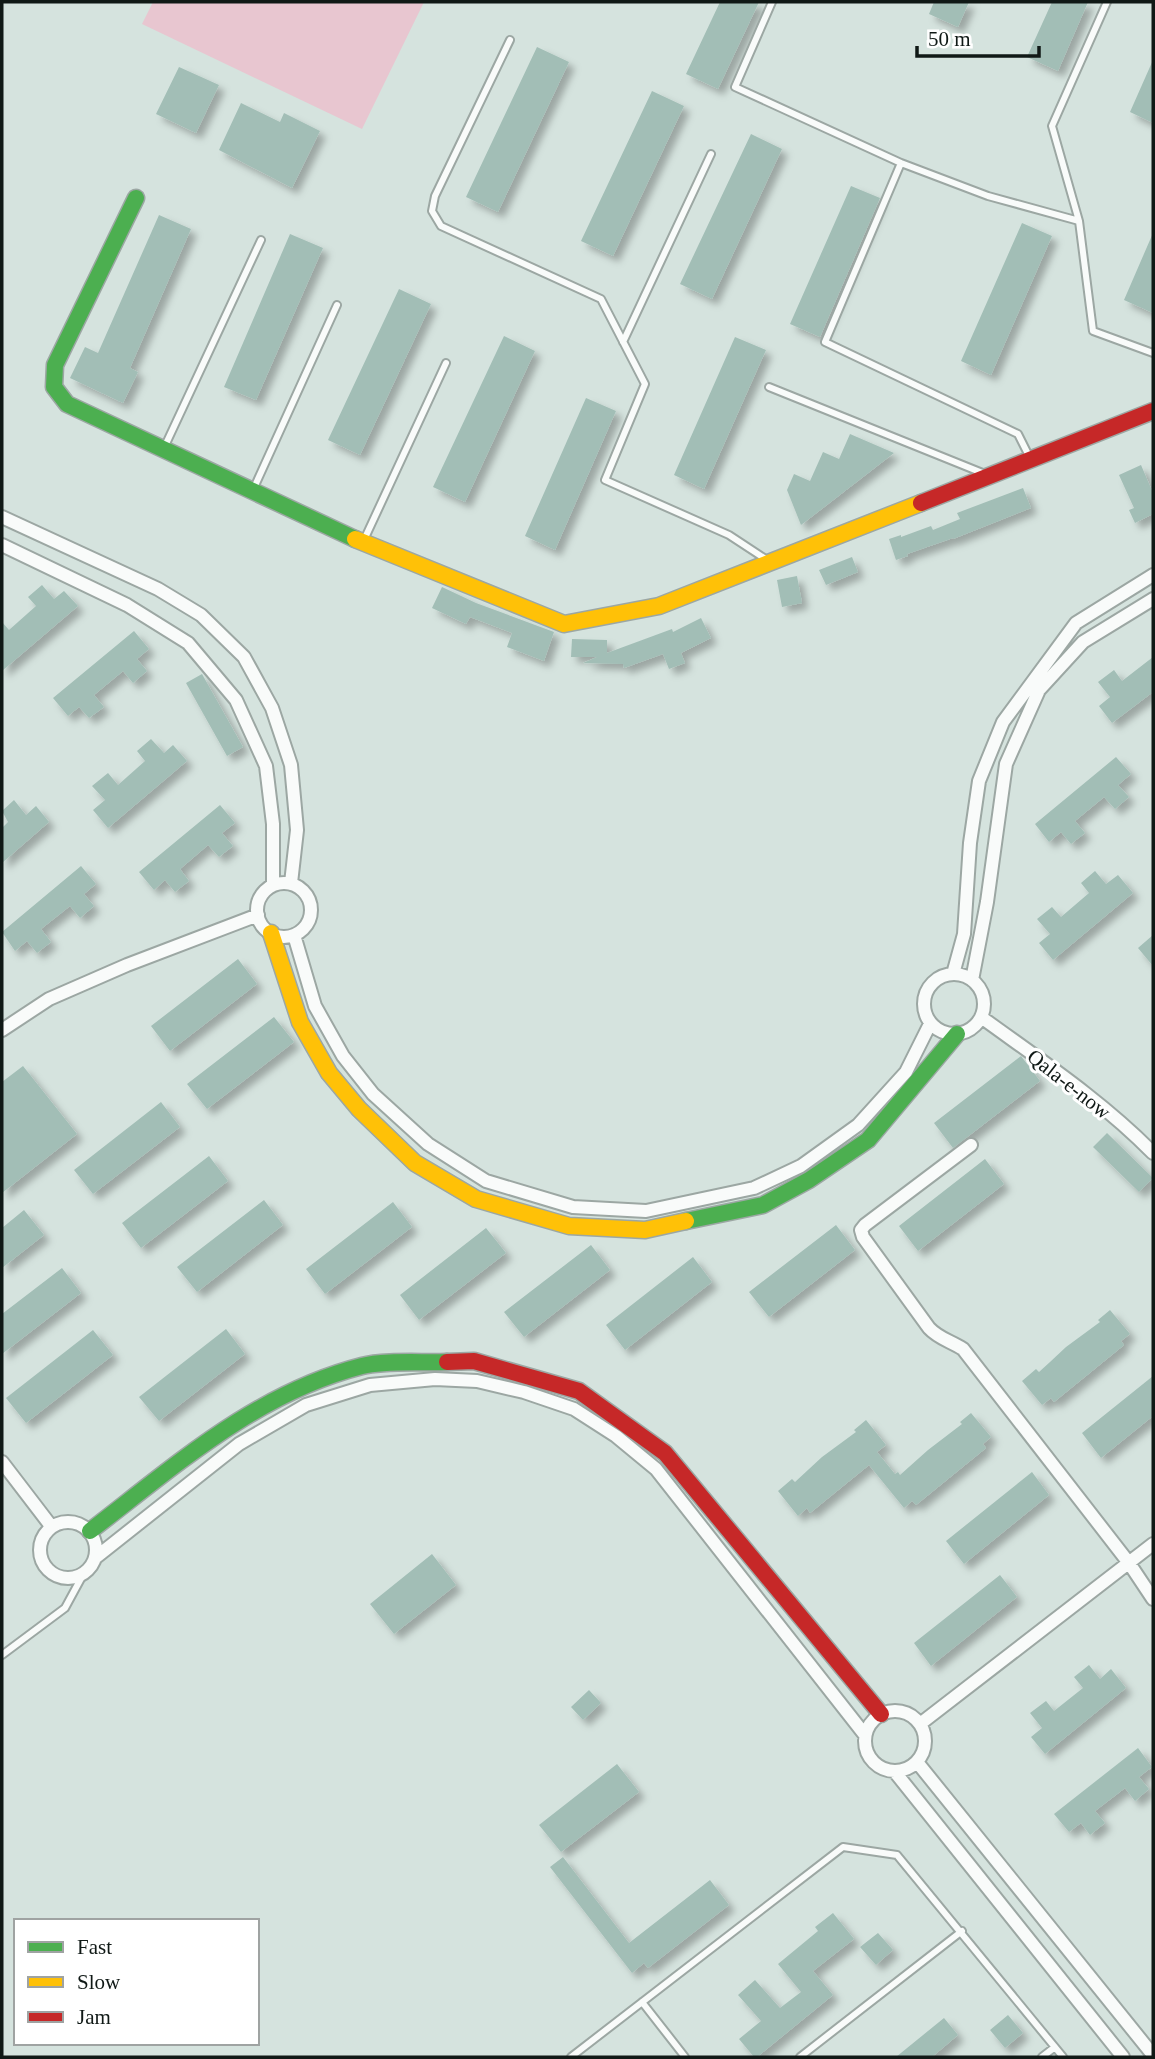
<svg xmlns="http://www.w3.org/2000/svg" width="1155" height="2059" font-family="Georgia,serif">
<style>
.green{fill:#e8c6d0}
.building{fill:#a2beb6;filter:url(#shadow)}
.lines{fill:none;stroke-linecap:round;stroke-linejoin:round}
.lane-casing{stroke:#9ca7a3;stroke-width:10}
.street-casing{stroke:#9ca7a3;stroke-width:16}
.fast-casing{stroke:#9ca7a3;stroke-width:19}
.slow-casing{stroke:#9ca7a3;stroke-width:19}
.jam-casing{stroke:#9ca7a3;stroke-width:19}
.lane{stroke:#f9fbfa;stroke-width:6}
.street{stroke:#f9fbfa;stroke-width:12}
.fast{stroke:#4caf50;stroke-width:16}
.slow{stroke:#ffc107;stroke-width:16}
.jam{stroke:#c62828;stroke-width:16}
.labels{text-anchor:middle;stroke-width:6;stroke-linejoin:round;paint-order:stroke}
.street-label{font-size:21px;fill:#101916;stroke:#fff}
</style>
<defs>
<filter id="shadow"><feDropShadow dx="6" dy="6" stdDeviation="3.5" flood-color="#0004"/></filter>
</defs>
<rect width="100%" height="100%" fill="#d5e3de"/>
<path class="green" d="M153,2H424L362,129L142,24Z"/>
<path class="building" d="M720,2H759L718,89L686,74Z
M934,2H969L958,27L929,14Z
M1052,2H1088L1058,71L1027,57Z
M537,47L569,62L498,212L466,197Z
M1153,60V123L1130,112Z
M179,67L219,85L196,133L156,114Z
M652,91L684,106L613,256L581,241Z
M241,103L280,122L284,113L320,131L292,188L219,150Z
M751,134L782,149L712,299L680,284Z
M851,186L880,198L820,337L790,324Z
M159,215L191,229L130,368L138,372L123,403L70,378L85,347L98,353Z
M1022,223L1052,236L991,375L961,361Z
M1153,233V313L1124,300Z
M290,234L323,248L256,400L224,387Z
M399,289L431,304L360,455L328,440Z
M504,336L535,351L465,502L433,487Z
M735,337L766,350L704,489L674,475Z
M586,398L616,411L555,550L525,536Z
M850,434L894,453L801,525L787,490L794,474L810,481L823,452L839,459Z
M1141,465L1153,493V514L1135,523L1129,510L1134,508L1119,475Z
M1023,488L1031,508L953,539V538L907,554L908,556L896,560L889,539L901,535V537L931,526L933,530L960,519L957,513Z
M852,557L858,572L826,585L819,570Z
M797,576L802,603L782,607L777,580Z
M42,585L54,599L64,591L78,606L2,671V622L9,630L36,606L28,597Z
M442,587L476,603L554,632L544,661L507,647L512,633L470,617L466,624L432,608Z
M701,618L711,638L681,653L685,663L669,669L663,654L624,668L623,664L583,663L597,657H571L572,639L607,640V653L672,629L673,632Z
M134,631L149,649L137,659L147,671L133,683L123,671L94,695L104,707L89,718L79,707L68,716L53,698Z
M1153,657V692L1112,723L1099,706L1110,697L1098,682L1114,670L1122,681Z
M202,674L243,747L227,756L186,683Z
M151,739L164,753L173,745L187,761L108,828L93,810L105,800L92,786L108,773L118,785L145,761L137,751Z
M1116,757L1131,774L1118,785L1129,797L1115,809L1104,797L1075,821L1085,833L1071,844L1061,832L1049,842L1035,824Z
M14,800L26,815L36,806L49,822L2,863V828L8,822L2,811Z
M220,805L235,823L222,833L233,846L219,857L208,845L180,869L189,881L175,892L165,880L154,890L139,872Z
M81,866L96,884L84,894L94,906L80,918L70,906L41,929L51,942L37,953L27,941L15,951L2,932Z
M1095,871L1106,884L1118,875L1133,893L1053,960L1039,943L1050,934L1037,919L1052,907L1061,917L1089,893L1081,883Z
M1153,935V966L1138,948Z
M238,959L257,984L170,1051L151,1026Z
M274,1017L294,1042L207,1109L187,1084Z
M1021,1056L1040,1081L953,1148L934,1123Z
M23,1066L77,1134L2,1193V1082Z
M161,1102L180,1127L93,1194L74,1170Z
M1107,1133L1153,1178L1139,1192L1093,1147Z
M209,1156L228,1181L141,1248L122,1223Z
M985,1159L1004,1184L918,1251L899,1226Z
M264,1200L283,1225L197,1292L177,1267Z
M393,1202L412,1227L325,1294L306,1269Z
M24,1210L44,1235L2,1268V1228Z
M836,1225L855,1250L769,1317L749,1292Z
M486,1228L506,1253L419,1320L400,1295Z
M591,1245L610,1270L524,1337L504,1312Z
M693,1257L712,1282L625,1350L606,1325Z
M62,1268L81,1293L2,1354V1314Z
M1110,1310L1130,1334L1121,1341L1124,1345L1054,1402L1051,1398L1042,1405L1022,1381L1036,1369L1039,1372L1050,1362L1066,1347L1100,1322L1098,1320Z
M226,1329L245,1354L159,1421L139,1397Z
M93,1330L113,1355L26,1423L6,1398Z
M1153,1376V1416L1101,1458L1082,1433Z
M971,1413L991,1437L983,1444L986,1448L916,1505L912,1501L904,1508L869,1465L810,1513L807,1508L798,1516L778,1491L792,1479L795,1482L822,1457L856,1432L854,1430L866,1420L886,1445L877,1452L895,1474L898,1472L900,1475L928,1450L962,1424L960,1422Z
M1032,1472L1049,1495L964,1564L946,1541Z
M432,1554L456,1585L394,1634L370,1604Z
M1000,1575L1017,1597L931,1666L914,1643Z
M1089,1665L1100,1679L1111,1669L1126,1688L1045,1754L1031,1737L1042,1728L1030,1713L1046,1701L1054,1711L1083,1688L1074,1677Z
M589,1690L601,1703L583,1720L571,1707Z
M1138,1748L1152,1767L1139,1777L1149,1789L1135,1801L1125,1788L1095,1811L1105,1823L1090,1835L1081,1823L1069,1832L1054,1814Z
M617,1764L639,1792L561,1852L539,1825Z
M563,1857L629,1943L710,1880L729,1905L648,1968L644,1963L632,1973L550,1867Z
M833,1913L854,1939L813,1971L833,1995L757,2057H754L739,2039L761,2021L738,1995L755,1980L780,2008L801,1992L778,1964L818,1931L815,1927Z
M878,1933L893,1950L876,1965L860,1947Z
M1008,2015L1023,2033L1005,2048L990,2030Z
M944,2018L958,2035L932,2057H896Z"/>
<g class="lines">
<g class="lane-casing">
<path id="lane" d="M772,2L735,87L901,163L988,196L1079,221
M1107,2L1052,126L1079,221L1093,331L1153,353
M510,40L435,196L432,211L441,226L601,299L645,384L605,480L729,535L767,560
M901,163L825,342L1018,434L1030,458
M623,342L711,154
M769,387L985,474
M164,448L261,240
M253,490L337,305
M364,540L446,363
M2,1655L65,1608L84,1573
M642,2002L685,2057
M571,2057L843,1847L897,1855L1063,2057
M800,2057L962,1931
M1042,2057L1055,2047"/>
</g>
<g class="street-casing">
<path id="street" d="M2,517L158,589L201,615L244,657L272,708L291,765L297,830L291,883
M2,545L127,605L188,643L236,700L266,766L273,824V885
M257 910a27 27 0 1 1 54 0a27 27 0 1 1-54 0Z
M294,935L315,1006L343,1056L373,1094L428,1144L486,1181L573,1207L646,1211L754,1188L801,1166L858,1125L906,1072L930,1024
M924 1004a30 30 0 1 1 60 0a30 30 0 1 1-60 0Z
M953,974L964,934L970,843L979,781L1003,722L1076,623L1153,575
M972,980L987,902L1006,764L1039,690L1083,642L1153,599
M981,1017C1040,1060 1102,1101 1153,1153
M2,1030L49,999L127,965L258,915
M971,1145L865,1225L861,1230L863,1237L929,1328C939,1339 951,1341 963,1349L1129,1563L1153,1599
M2,1462L51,1526
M40 1550a28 28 0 1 1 56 0a28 28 0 1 1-56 0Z
M95,1558L239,1444L306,1405L370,1385L435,1379L477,1381L524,1392L574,1409L616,1436L656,1469L865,1735
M865 1741a30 30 0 1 1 60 0a30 30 0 1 1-60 0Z
M920,1724L1153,1544
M917,1762L1153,2055
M895,1772L1123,2057"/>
</g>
<g class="fast-casing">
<path id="fast" d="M136,198L55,365L54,387L67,404L355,539
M686,1221L763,1205L809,1180L868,1140L957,1034
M90,1531C175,1466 256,1393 362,1366C384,1360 423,1363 447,1362"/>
</g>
<g class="slow-casing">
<path id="slow" d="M355,539L564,624L659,606L921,503
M271,933L300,1022L329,1073L359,1109L415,1163L476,1199L569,1226L645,1230L686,1221"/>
</g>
<g class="jam-casing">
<path id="jam" d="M921,503L1153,411
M447,1362L474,1361L579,1391L665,1453L881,1714"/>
</g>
<use href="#lane" class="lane"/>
<use href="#street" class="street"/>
<use href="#fast" class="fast"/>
<use href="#slow" class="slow"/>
<use href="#jam" class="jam"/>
</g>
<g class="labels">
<g class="street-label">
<text transform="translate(1069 1084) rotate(38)" y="7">Qala-e-now</text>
</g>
</g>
<rect width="1155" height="2059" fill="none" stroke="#101916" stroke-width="7"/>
<rect x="14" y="1919" width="245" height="126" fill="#ffffff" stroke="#9fa3a2" stroke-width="2"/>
<rect x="28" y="1942" width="35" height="10" fill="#4caf50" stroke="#9fa3a2" stroke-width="2"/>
<text x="77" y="1954" font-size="21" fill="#101916">Fast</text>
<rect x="28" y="1977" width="35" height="10" fill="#ffc107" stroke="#9fa3a2" stroke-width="2"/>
<text x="77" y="1989" font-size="21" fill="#101916">Slow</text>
<rect x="28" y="2012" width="35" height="10" fill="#c62828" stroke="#9fa3a2" stroke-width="2"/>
<text x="77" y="2024" font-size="21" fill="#101916">Jam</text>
<path d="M917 46v10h122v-10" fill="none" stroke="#101916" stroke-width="3.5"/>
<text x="928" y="46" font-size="21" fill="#101916" stroke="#ffffff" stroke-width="5" paint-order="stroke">50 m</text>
</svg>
